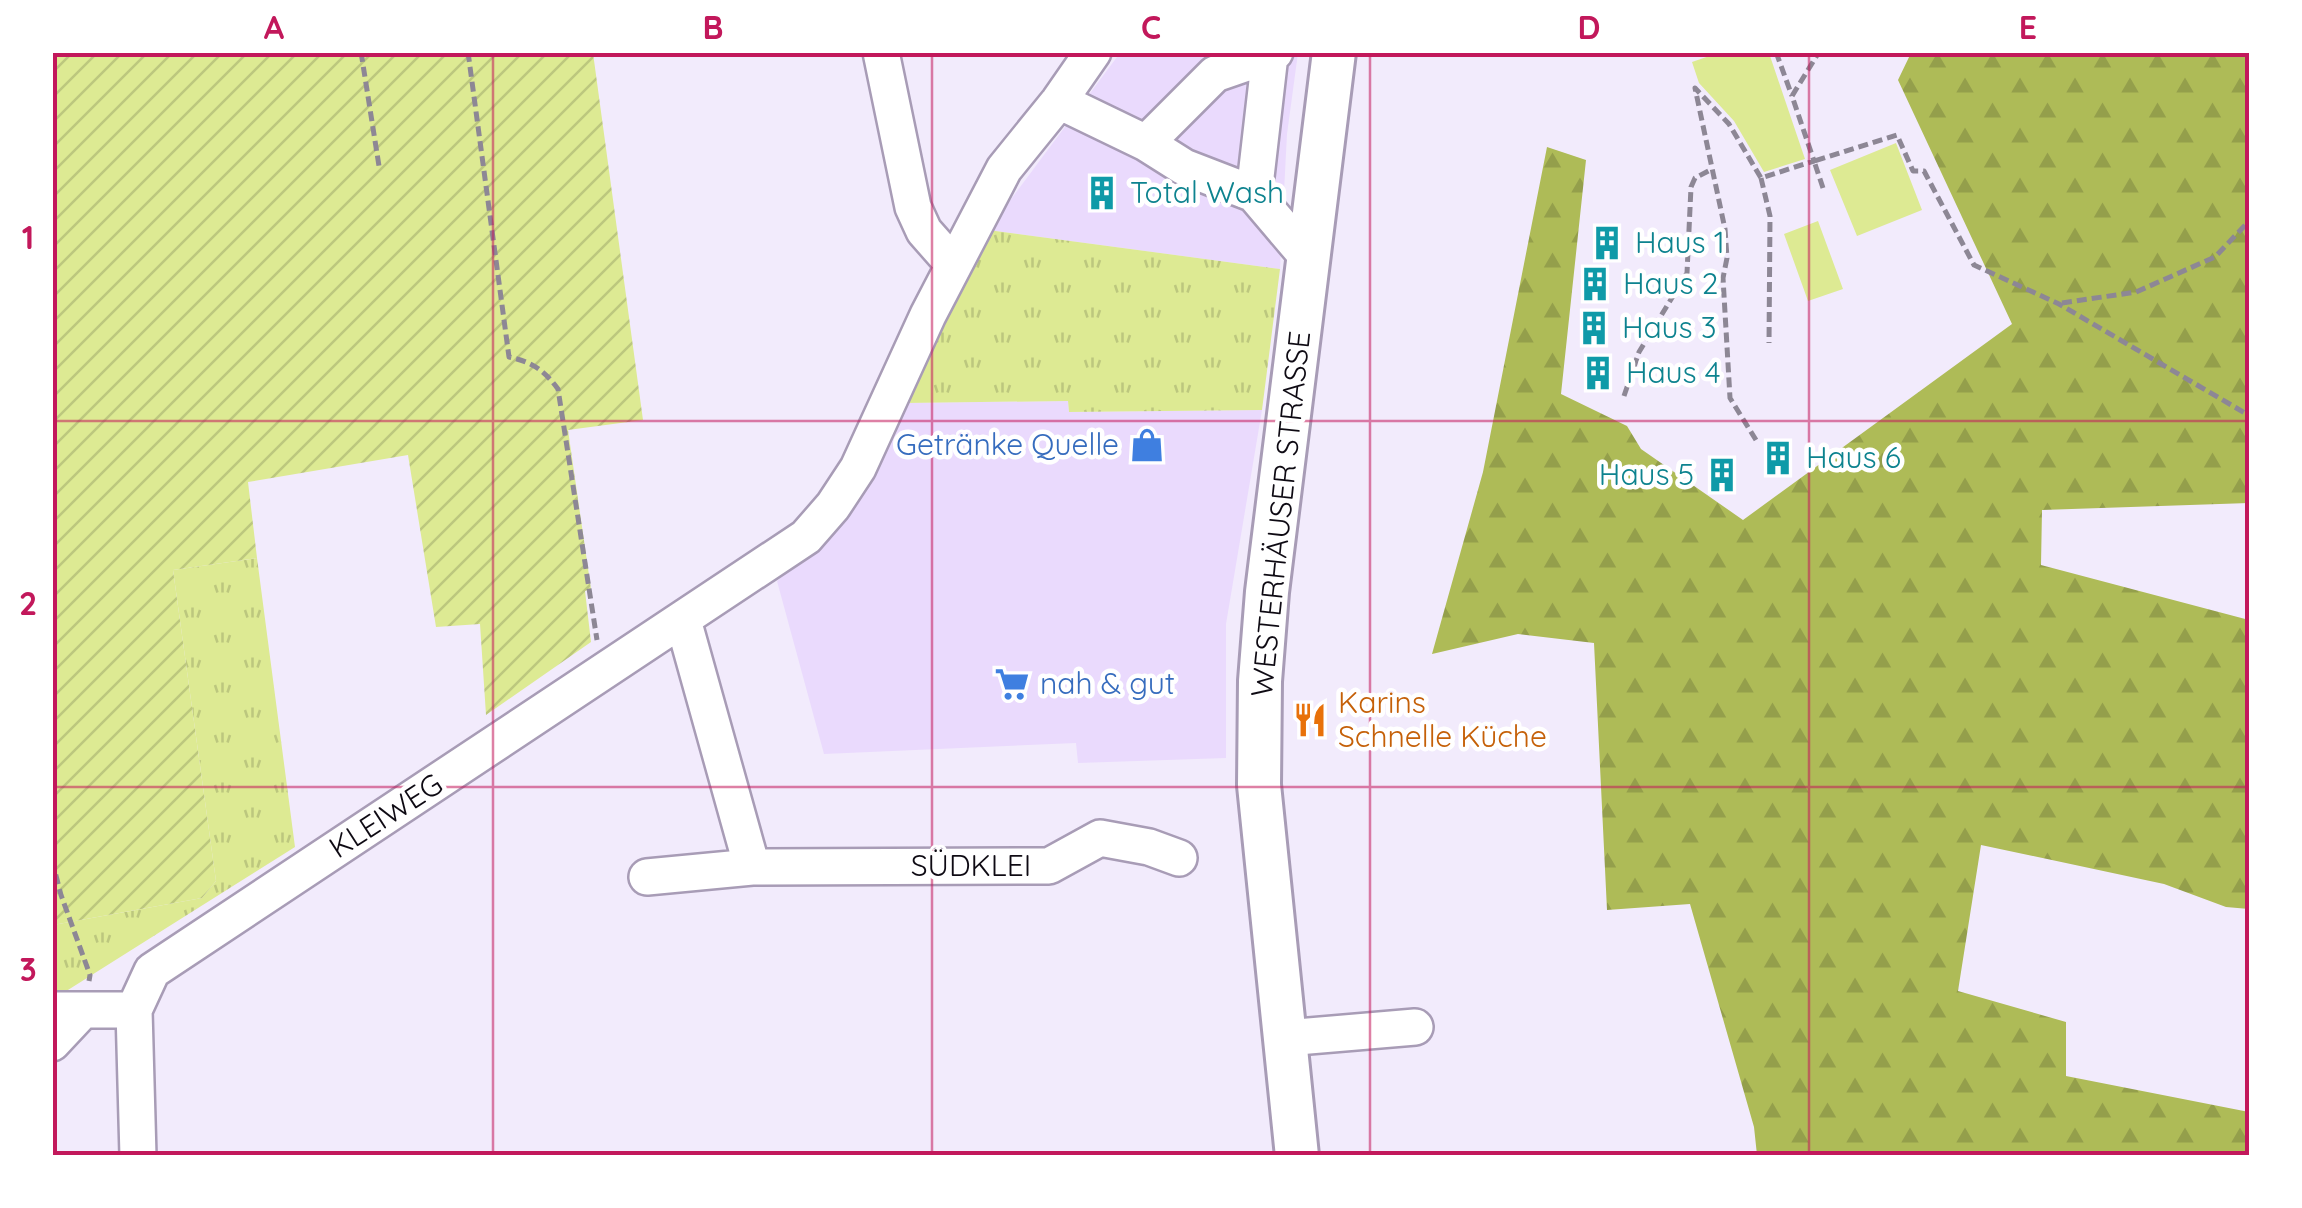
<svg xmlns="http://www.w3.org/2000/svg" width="2302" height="1208" font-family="Quicksand,sans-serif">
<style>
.built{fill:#eadafd}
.grass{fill:url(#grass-tufts)}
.forest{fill:url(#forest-firs)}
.park{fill:#ddea93}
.garden{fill:url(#garden-furrows)}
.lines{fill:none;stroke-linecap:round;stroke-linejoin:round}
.minor-casing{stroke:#a89cb6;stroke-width:40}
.major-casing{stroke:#a89cb6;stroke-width:48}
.path{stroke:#8d8795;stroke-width:5;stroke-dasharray:10 5;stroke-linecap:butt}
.minor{stroke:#fff;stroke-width:35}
.major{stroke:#fff;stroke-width:42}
.grid{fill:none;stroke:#c2185b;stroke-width:2.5;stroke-opacity:0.55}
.labels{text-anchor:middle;stroke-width:9;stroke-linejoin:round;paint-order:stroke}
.culture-label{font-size:30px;fill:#0d838f;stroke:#fff;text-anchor:start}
.shop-label{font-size:30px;fill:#366cbe;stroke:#fff;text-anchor:end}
.street-label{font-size:30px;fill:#0e0a13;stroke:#fff}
.food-label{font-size:30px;fill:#c56008;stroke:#fff;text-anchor:start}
.neatline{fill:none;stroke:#c2185b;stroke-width:4}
.grid-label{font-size:32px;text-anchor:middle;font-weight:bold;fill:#c2185b}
</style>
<defs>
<pattern id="grass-tufts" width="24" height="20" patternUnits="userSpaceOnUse" patternTransform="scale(2.5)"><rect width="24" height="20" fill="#ddea93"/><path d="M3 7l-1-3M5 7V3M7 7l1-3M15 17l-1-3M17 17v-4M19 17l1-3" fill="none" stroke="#bcc77e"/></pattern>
<pattern id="forest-firs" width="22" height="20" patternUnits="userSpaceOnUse" patternTransform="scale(2.5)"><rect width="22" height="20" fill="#aebb57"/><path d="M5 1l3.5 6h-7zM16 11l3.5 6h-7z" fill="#949f4b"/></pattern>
<pattern id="garden-furrows" width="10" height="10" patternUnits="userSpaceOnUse" patternTransform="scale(2.5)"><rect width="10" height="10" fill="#ddea93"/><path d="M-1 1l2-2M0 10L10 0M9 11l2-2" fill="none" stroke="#bcc77e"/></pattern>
</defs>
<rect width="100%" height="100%" fill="#f2ebfc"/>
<path class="built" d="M1120,53H1298L1287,134L1280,269L988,230Z
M1068,401L1069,412L1262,410L1226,624V758L1078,763L1076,743L824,754L777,581L829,532L875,475L905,403Z"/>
<path class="grass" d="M988,230L1280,269L1262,410L1069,412L1068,401L905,403Z
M257,558L295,847L60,995L53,991V925L202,898L216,881L173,570Z"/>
<path class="forest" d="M1911,53H2249V503L2042,510L2041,565L2249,620V909L2226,907L2164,884L1981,845L1958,991L2066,1022V1076L2249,1112V1155H1757L1754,1127L1690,904L1607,910L1594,643L1518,634L1432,654L1483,472L1547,147L1586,160L1561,394L1627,426L1641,449L1743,520L2012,324L1898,80Z"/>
<path class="park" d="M1721,52L1769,53L1805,159L1764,172L1734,121L1699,83L1692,62Z
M1896,143L1922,210L1857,236L1830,170Z
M1818,221L1843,289L1808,301L1784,234Z"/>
<path class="garden" d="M53,52L593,53L643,420L568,430L591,589L585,591L591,642L486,715L480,624L436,627L408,455L248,482L257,558L173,570L216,881L202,898L53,925Z"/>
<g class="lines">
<g class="minor-casing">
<path id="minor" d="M881,52L913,207L924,231L954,265
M1275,52L1270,55L1254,194L1310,260
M1059,101L1146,143L1215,74L1270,55
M1146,143L1184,167L1254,194
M683,620L752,867L1049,866L1100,838L1149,847L1179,858
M647,877L752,867
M52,1010H134
M1285,1038L1415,1027
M52,1043L82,1011
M138,1156L134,1010L152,971L806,537L833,506L858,468L928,315L1004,169L1059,101L1093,52"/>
</g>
<g class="major-casing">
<path id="major" d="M1297,1156L1259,785L1260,681L1267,592L1334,52"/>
</g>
<path class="path" d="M361,52L379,166
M468,52L509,357C532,362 544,370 558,389L597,640
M1776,52L1792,96
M1761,178L1770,216L1769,343
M1823,188L1814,161L1897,135L1913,171H1924L1974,265L2059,304L2250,416
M2062,303L2136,292L2215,257L2250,220
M1624,396L1639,352L1687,273L1691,187L1695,178L1712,169
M1756,440L1730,398L1723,278L1727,258L1725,229L1695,88L1729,124L1761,178L1814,161L1792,96L1819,52
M52,860L61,895L90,975L89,981"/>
<use href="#minor" class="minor"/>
<use href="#major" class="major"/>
</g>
<path class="grid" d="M493,52V1156M932,52V1156M1370,52V1156M1809,52V1156M52,421H2250M52,787H2250"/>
<defs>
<g id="building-bare" transform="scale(2.7)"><path d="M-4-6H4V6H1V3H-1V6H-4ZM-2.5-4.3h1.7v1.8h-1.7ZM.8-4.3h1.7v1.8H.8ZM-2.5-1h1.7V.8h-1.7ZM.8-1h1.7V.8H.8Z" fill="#0f9aa8" stroke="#fff" stroke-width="2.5" paint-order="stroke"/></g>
<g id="shop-bare" transform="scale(2.7)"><path d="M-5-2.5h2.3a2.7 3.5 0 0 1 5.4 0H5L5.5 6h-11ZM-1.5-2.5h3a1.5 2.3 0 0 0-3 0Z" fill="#3f7fe0" stroke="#fff" stroke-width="2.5" paint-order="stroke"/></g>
<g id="supermarket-bare" transform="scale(2.7)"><path d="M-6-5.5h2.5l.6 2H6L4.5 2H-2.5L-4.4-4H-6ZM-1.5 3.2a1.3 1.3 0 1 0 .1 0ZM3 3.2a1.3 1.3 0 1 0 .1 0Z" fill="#3f7fe0" stroke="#fff" stroke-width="2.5" paint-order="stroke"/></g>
<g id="restaurant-bare" transform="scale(2.7)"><path d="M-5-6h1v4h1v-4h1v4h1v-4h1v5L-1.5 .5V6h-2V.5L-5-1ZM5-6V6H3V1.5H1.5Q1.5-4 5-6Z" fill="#e8710a" stroke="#fff" stroke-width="2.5" paint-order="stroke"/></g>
</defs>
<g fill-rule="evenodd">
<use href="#building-bare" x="1102" y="193"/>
<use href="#building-bare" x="1607" y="243"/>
<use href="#building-bare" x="1595" y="284"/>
<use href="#building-bare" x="1594" y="328"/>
<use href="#building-bare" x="1598" y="373"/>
<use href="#shop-bare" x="1147" y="445"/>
<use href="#building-bare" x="1778" y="458"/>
<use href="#building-bare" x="1722" y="475"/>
<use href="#supermarket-bare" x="1012" y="684"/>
<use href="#restaurant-bare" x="1310" y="720"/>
</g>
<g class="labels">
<g class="culture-label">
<text x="1130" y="203">Total Wash</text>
<text x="1635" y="253">Haus 1</text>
<text x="1623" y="294">Haus 2</text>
<text x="1622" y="338">Haus 3</text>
<text x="1626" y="383">Haus 4</text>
<text x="1806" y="468">Haus 6</text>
<text x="1694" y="485" text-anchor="end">Haus 5</text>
</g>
<g class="shop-label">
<text x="1119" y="455">Getränke Quelle</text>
<text x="1040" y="694" text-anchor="start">nah &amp; gut</text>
</g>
<g class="street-label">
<text transform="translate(1281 514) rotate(-84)" y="10">WESTERHÄUSER STRASSE</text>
<text transform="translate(386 816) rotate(-33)" y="10">KLEIWEG</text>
<text x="971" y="876">SÜDKLEI</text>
</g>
<g class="food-label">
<text x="1338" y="713">Karins<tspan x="1338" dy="34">Schnelle Küche</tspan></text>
</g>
</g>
<rect width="2302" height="1208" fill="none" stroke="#ffffff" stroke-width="110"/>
<rect x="55" y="55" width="2192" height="1098" class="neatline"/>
<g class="grid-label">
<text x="274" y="39">A</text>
<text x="713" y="39">B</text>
<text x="1151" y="39">C</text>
<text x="1589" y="39">D</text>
<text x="2028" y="39">E</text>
<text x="28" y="249">1</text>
<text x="28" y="615">2</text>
<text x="28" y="981">3</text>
</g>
</svg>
